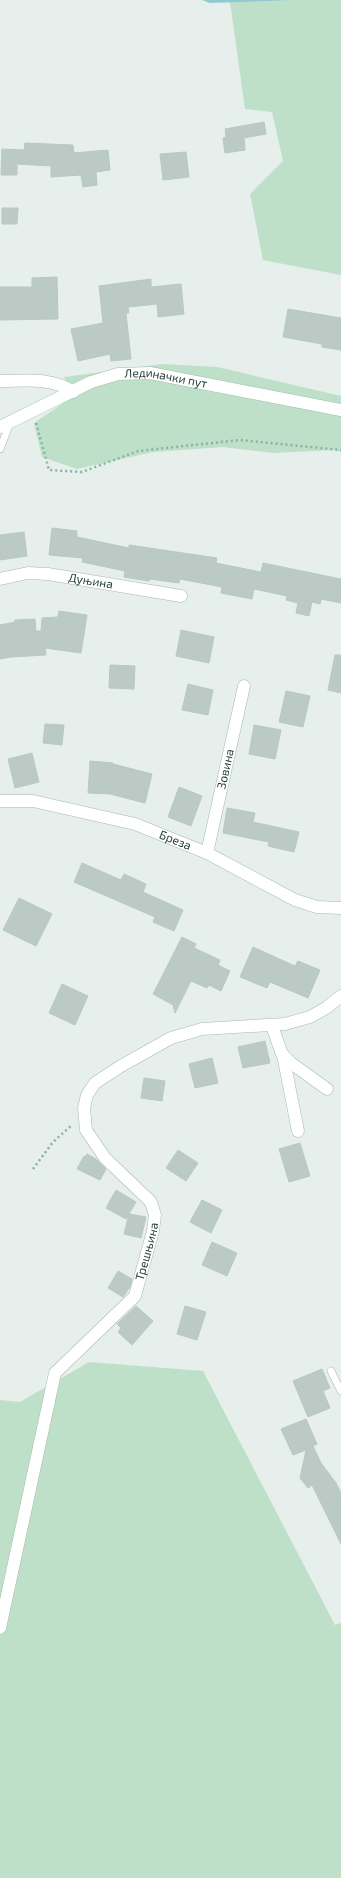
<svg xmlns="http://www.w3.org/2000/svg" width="341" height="1878" font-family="'Exo 2',sans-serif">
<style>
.green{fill:#bfe0c8}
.water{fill:#8ec9d4}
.building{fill:#bbcac4;stroke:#b8c9c2}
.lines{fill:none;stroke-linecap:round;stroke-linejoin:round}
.lane-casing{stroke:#a8b8b2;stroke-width:8}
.street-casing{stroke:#a8b8b2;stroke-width:13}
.secondary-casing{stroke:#a4bbb3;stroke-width:13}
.path{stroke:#86b3a5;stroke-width:2.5;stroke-dasharray:2 3;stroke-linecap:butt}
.lane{stroke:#fff;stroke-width:7}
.street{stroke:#fff;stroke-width:12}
.secondary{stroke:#fff;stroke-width:12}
.labels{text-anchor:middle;stroke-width:3;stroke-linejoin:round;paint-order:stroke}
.street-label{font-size:12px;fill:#24423a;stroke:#f7fbf9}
</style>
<rect width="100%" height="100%" fill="#e6efeb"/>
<path class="green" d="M295,0H341V275L263,260L250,194L283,161L272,112L245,109L230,2Z
M163,364L217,367L341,396V452L334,450L274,453L223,447L153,452L77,469L42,457L34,423L72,397L64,377Z
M89,1362L203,1371L335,1625L341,1623V1878H0V1400L20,1402Z"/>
<path class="water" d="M202,0H295L210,3Z"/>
<path class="building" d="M264,122L266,134L244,138L245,150L225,153L223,138L226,137L225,129Z
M25,143L73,145L74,153L108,150L110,170L96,172L97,185L83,187L81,175L51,177V166L17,164V175H1L2,149L24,150Z
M186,152L189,177L163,180L160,154Z
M2,208H18L17,224H2Z
M57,277L58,319L0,320V287H32V278Z
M151,279V287L181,284L184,314L158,317L157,304L128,307L129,313H126L131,359L111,361L110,354L78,361L71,329L103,323L99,286Z
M288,309L341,318V350L322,347V344L283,337Z
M52,528L77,531V537L129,548V545L217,558L216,563L261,572L263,563L341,579V603L321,599L320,604L312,602L309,616L296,613L298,603L286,600L287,596L254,589L252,599L221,593L222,587L180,579L179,583L150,579L149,581L124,577L125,571L82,562L83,558L49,555Z
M24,532L27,556L0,560V535Z
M59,611L87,615L81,653L45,648L46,655L11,657L0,659V625L15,622V620L35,619L36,631H41L42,618L58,617Z
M181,630L214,637L209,663L176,656Z
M335,655H341V693L328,690Z
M110,665L135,666L134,689L109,688Z
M188,684L213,690L208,715L182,710Z
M286,691L310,696L303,727L279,722Z
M45,724L64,725L62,745L43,743Z
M254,725L281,730L275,759L249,754Z
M32,753L39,782L15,788L8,759Z
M90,761L113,763V764L152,774L145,803L110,794L88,793Z
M179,787L202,796L191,826L168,817Z
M227,808L255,813L253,822L299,832L294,852L268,846L269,842L223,833Z
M82,863L121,880L124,874L146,884L143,892L183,910L174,931L153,922L155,917L74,882Z
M19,898L52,914L36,946L3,930Z
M182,937L196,944L194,948L220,960L218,965L230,971L221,991L209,985L207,988L191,981L175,1013L173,1005L153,994Z
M253,947L295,966L298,961L320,970L308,998L270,982L267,988L240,977Z
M62,984L88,996L75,1025L49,1013Z
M265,1041L270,1063L243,1068L238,1047Z
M212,1058L218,1083L195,1088L189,1064Z
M144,1078L165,1081L162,1101L141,1098Z
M300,1143L310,1176L289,1182L279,1149Z
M178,1150L198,1163L186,1181L166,1168Z
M87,1154L96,1159L106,1169L100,1180L77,1169L84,1156L85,1157Z
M116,1190L136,1202L126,1219L106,1208Z
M202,1200L222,1210L211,1233L190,1222Z
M129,1214L146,1217L141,1238L124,1234Z
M212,1242L237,1253L227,1276L202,1265Z
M118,1271L132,1279L130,1287L123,1297L108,1288Z
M136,1306L153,1321L132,1345L118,1332L121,1328L117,1324Z
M185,1306L206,1312L197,1340L177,1334Z
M322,1369L330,1388L323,1391L330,1408L308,1417L293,1381Z
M306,1419L317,1444L313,1446L321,1463L336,1483L341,1493V1544L312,1485L308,1488L300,1478L306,1450L293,1455L281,1429Z"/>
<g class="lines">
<g class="lane-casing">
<path id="lane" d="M0,449L10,423
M331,1371L341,1391"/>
</g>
<g class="street-casing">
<g id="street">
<path d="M0,381C25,381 52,377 73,392"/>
<path id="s1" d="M0,579L28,573L48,574L181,596"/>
<path id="s2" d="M0,801H33L135,824L207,853L295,900L317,907L341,908"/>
<path id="s3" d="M207,853L244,686"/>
<path d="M272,1026L282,1054L291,1063L327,1089"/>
<path d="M283,1055L298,1131"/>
<path id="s4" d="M0,1628L55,1373L135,1296L153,1231L155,1215L151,1202L105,1158L86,1130L84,1108L87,1095L95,1083L121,1066L171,1038L202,1029L285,1024L310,1017L326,1008L341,996"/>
</g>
</g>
<g class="secondary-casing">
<g id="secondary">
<path id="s5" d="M0,427L91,382L118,374L150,373L341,410"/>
</g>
</g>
<path class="path" d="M36,423L49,470L82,472L138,451L240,440L341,450
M33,1169L53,1142L72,1125"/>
<use href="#lane" class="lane"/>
<use href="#street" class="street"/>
<use href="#secondary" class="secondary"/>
</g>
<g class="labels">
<g class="street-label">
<text dy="4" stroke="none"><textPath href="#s5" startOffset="178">Лединачки пут</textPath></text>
<text dy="4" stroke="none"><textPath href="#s1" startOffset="92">Дуњина</textPath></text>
<text dy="4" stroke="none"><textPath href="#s3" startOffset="86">Зовина</textPath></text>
<text dy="4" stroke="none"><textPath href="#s2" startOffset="181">Бреза</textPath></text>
<text dy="4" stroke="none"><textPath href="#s4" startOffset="418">Трешњина</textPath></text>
</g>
</g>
</svg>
